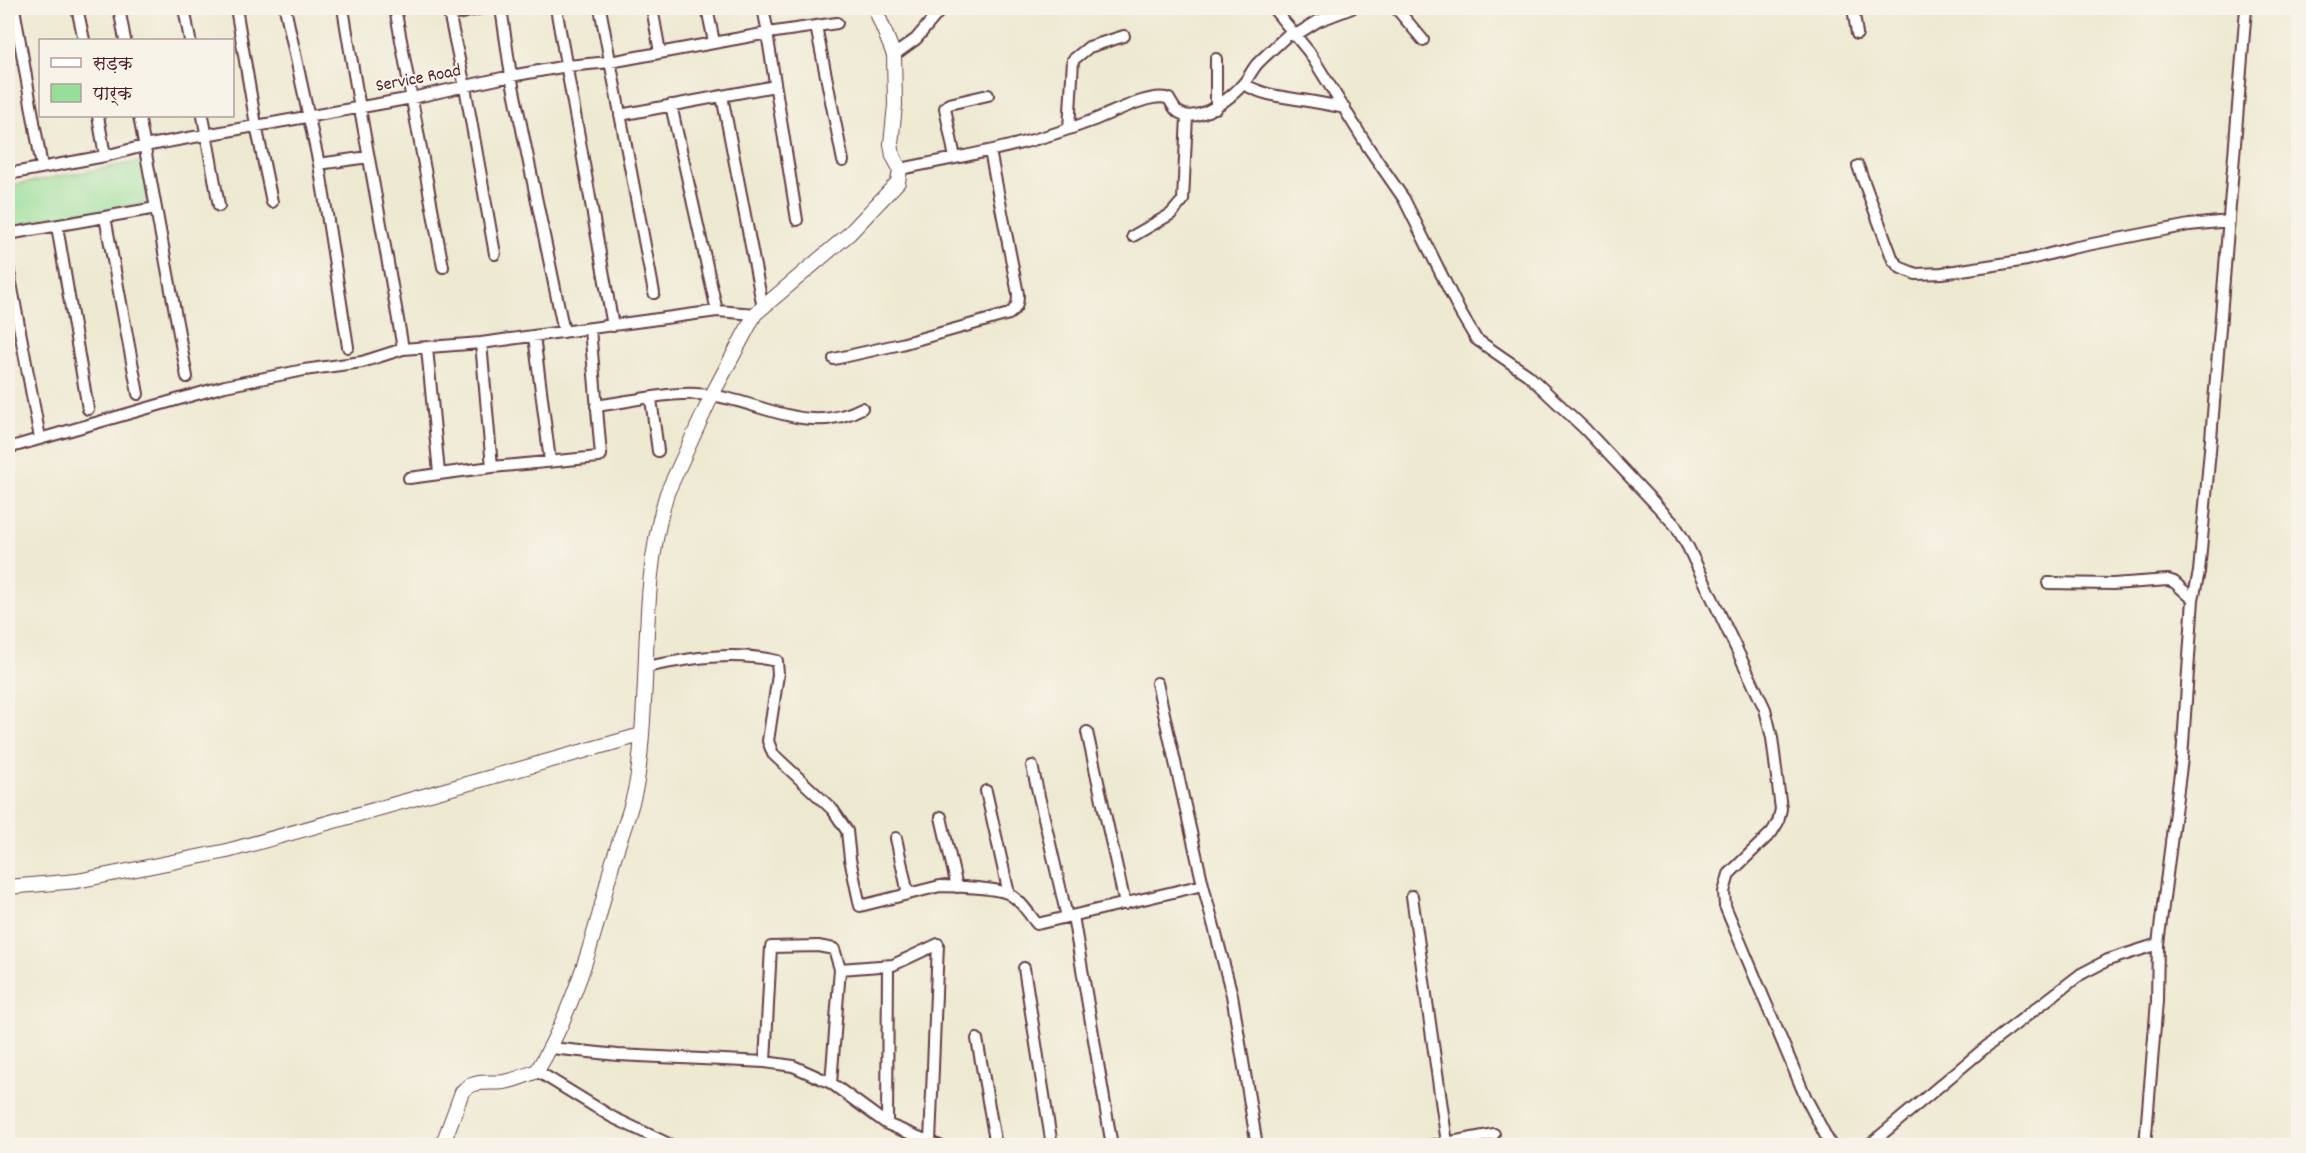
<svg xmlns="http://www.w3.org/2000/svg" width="2306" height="1153" font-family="Dekko,'Playpen Sans Deva',sans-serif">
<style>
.green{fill:#97de98;stroke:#707e62;stroke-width:1.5}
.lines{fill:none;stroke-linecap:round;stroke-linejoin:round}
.minor-casing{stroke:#633d44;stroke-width:14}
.tertiary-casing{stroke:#633d44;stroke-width:16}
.minor{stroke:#fff;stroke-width:10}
.tertiary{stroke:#fff;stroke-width:14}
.labels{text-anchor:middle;stroke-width:4.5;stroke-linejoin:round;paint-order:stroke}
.street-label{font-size:18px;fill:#4a1f2b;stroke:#f7f3e8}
</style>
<rect width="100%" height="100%" fill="#f7f3e8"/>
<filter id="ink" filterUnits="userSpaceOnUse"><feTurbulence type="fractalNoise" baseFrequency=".0167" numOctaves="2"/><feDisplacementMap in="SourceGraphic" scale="12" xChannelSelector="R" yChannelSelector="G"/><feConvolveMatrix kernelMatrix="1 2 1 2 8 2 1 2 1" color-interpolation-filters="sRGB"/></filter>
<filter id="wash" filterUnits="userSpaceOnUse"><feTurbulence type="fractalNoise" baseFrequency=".008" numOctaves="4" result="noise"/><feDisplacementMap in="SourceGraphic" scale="24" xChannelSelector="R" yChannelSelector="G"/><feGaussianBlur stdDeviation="1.35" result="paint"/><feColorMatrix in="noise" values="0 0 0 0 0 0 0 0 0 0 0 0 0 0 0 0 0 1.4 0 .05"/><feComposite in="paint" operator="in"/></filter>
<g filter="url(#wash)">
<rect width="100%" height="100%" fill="#eee9d1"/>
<path class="green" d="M144,161L151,202L8,228V186Z"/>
</g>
<g filter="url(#ink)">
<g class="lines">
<g class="minor-casing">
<path id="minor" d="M14,8L42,167
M77,8L84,40
M119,8L125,40
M184,8L190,40
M236,8L256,125L272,202
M285,8L319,164L348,347
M343,8C361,122 384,235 403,349
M395,8L443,267
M448,8L465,87L495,254
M501,8L511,76L564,332
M556,8L613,326
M600,8L654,293
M652,8L660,52
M707,8L714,42
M763,8L768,33
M1273,8L1309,52L1368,147L1404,199L1460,312L1476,339L1528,375L1585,429L1675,525L1688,547L1765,709L1772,738L1781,809L1778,822L1772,832L1729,874L1724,892L1725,906L1806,1098L1831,1146
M1396,8L1423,40
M1853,8L1857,34
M449,16L483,8
M816,26L843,161
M767,33L797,220
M1294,36L1318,21L1352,8
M894,55L916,39L942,8
M1243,84C1267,96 1277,96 1302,100C1316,102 1331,105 1345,108
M722,96L763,308
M671,105L717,311
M1216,108V59
M620,115L775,86
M98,116L105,156
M139,116L187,377
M203,116L219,206
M1069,129L1073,60L1089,47L1124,36
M955,158L945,108L949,104L988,95
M319,164L368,157
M1858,166L1893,260L1901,268L1916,274L1942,273L2027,260L2072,248L2189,225L2229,221
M900,169C965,156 1029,145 1091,121C1108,115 1153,91 1169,99C1172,104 1175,111 1180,113C1199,124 1232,97 1244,83C1249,77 1252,70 1257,64C1268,53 1280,42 1291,32
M8,174L105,156L144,146L412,98L511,76L567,66L610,62L768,33L837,23
M105,217L138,394
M57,226L88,409
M8,234L156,208
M1133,236L1171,214L1183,200L1187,116
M8,267L40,438
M534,336L550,461
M481,343L492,467L599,457L601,455L590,329
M427,348L439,473
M834,359L901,344L1009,314C1017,308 1018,304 1018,294L990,151
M651,399L658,451
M596,406C626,402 668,392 697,394C755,396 804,439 862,408
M8,448L225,386L304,370L362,362L403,349L481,343L717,311L755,314
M409,478L492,467
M2048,583L2113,584L2168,580L2174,582L2193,599
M646,667C690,658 733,651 777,661L778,675L768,741L773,754L833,810L847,831L850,859L860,906L940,886C955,886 994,888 1007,893C1020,899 1029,914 1037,924L1203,885
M1157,683L1203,885L1232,995L1257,1146
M1087,732L1125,904
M1032,766L1067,917
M986,791L1009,894
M941,817L957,887
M896,838L908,894
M1412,896L1447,1143
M1073,916L1112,1146
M1024,968L1052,1146
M840,969L893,965L938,944L930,1142
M977,1039L996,1146
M551,1048L618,1055L765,1062L793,1066L831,1083L887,1124L940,1146
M765,1062L771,947L818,946L834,949L840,969L831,1083
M537,1071L612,1117L673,1146
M887,1124L888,966
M1430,1146L1494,1134
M1868,1146L1986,1047L2081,974L2108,960L2158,944
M2145,1146L2157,1001L2158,944L2182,758L2193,599L2199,572L2211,439L2246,8"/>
</g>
<g class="tertiary-casing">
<path id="tertiary" d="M8,887L77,881L227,851L641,735
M442,1146L462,1092C473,1079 489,1084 504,1082C516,1080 527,1075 537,1071C564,1026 583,973 597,923C603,903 607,882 613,861C622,832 634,804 638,774C651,680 639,584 667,493L712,395L755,314L849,234L898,182L900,169L893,156L891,144L895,105L894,55L875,8"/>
</g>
<use href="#minor" class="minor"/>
<use href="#tertiary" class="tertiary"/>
</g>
</g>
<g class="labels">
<g class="street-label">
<text transform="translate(418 77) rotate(-11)" y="6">Service Road</text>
</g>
</g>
<rect width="2306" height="1153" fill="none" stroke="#f7f3e8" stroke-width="30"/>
<rect x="39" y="39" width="195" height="78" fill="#f7f3e8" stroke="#b29e9c" stroke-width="1.5"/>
<rect x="51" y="58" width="30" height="9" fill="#ffffff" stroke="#b29e9c" stroke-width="1.5"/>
<text x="93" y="69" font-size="18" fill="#4a1f2b">सड़क</text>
<rect x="51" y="84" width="30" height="18" fill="#97de98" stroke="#b29e9c" stroke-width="1.5"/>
<text x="93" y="99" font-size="18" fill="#4a1f2b">पार्क</text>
</svg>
